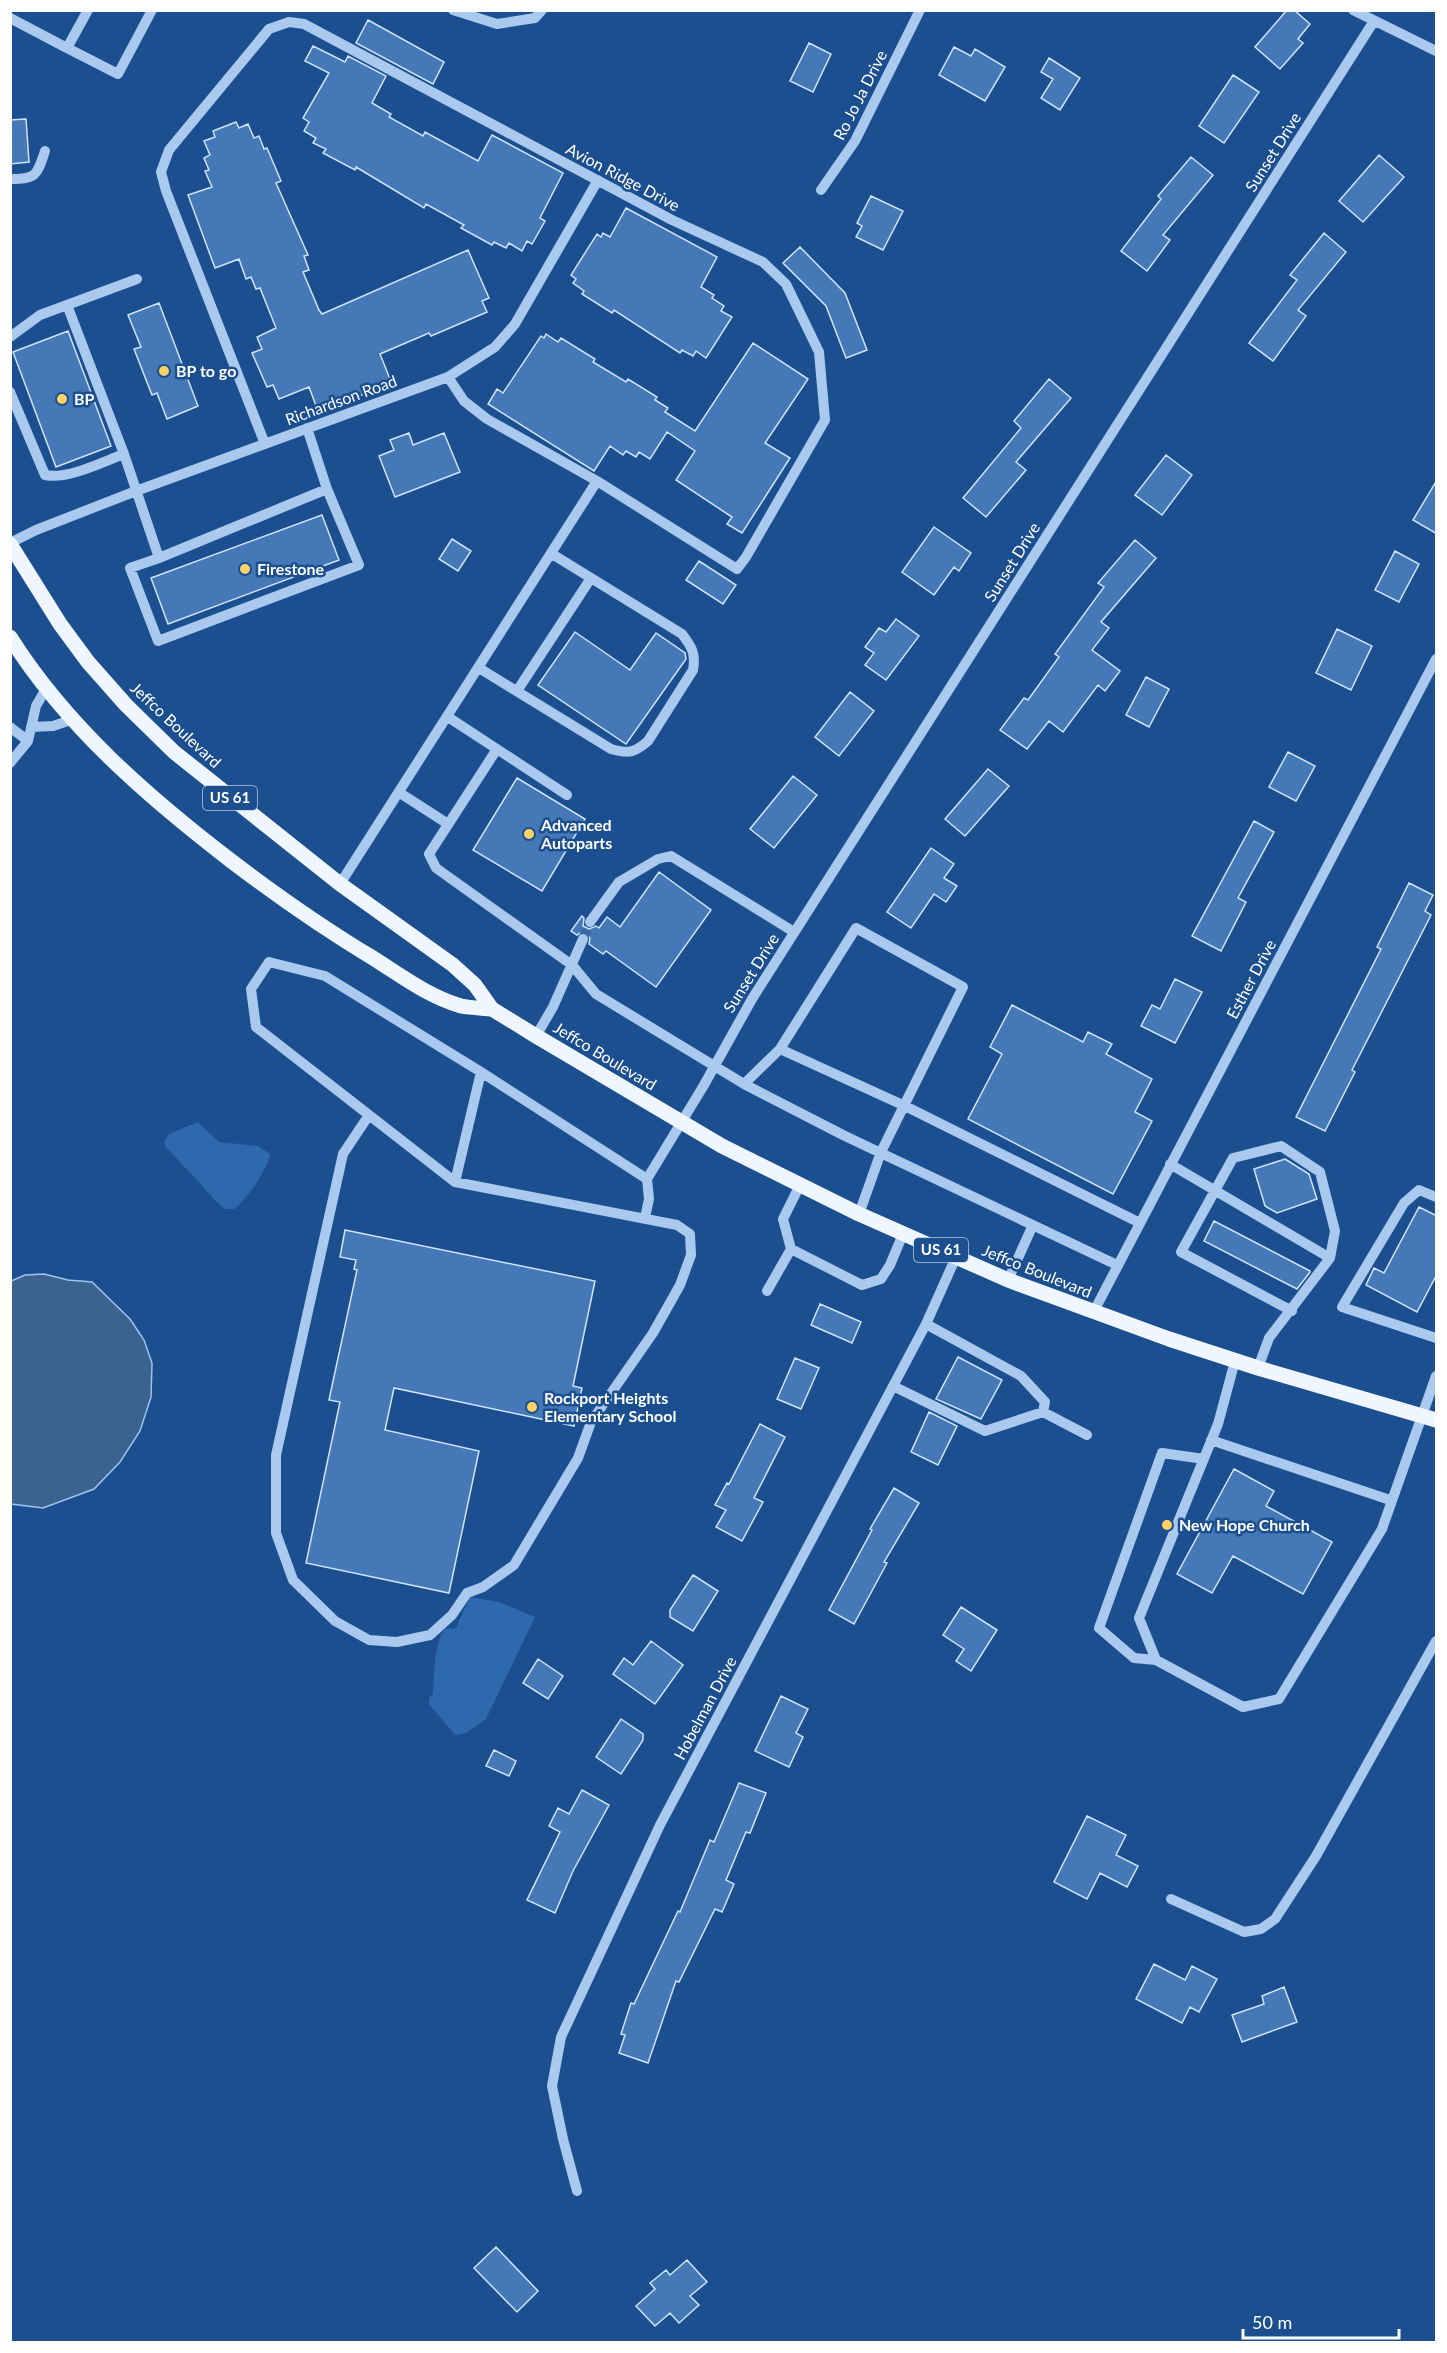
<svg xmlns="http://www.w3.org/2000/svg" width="1447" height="2353" font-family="Lato,sans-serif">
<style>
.green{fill:#2e69ad}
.water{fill:#3c6290;stroke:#9cc4f0;stroke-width:1.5}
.building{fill:#4478b7;stroke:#cfe3fa;stroke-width:1.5}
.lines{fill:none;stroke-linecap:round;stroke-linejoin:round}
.minor-tunnel{stroke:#3d69a0;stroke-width:10;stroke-dasharray:10 5;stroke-linecap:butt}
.minor{stroke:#a9c9ee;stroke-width:10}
.major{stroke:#f0f6ff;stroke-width:15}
.poi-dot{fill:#ffd166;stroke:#1b4f8f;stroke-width:2}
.labels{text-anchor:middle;stroke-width:5;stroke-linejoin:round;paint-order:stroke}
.shield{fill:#1b4f8f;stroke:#bbcadd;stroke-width:1.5}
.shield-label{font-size:15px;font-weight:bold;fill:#fff}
.street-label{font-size:16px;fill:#fff;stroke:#1b4f8f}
.poi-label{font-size:16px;font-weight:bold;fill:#fff;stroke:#1b4f8f;text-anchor:start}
</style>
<rect width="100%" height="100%" fill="#1b4f8f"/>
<path class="green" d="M198,1122L219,1142L258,1146L270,1154C270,1166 245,1202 234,1209H225L219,1204L166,1147L164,1142L169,1134Z
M470,1597L499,1602L535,1617L486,1719L466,1733L455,1735L429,1704V1698L433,1694C434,1677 434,1642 445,1629L456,1628Z"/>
<path class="water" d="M44,1274L68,1280L92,1282L130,1319L144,1340L152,1363L151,1397L140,1431L120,1462L94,1489L43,1508L11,1504V1281L25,1275Z"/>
<path class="building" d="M1287,10H1294L1310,24L1298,39L1303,43L1280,69L1255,47Z
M368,20L444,62L433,84L356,43Z
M809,43L831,54L813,92L790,81Z
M313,46L345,62L348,56L386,76L372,103L391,114L389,117L423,136L425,132L478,161L492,135L563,173L540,218L545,221L532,244L527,241L522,251L509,243L506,248L494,242L492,245L461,228L464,225L426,204L424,208L356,167L355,170L323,153L326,149L313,143L316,138L304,131L309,122L303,118L329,73L305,61Z
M954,47L971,56L975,49L1005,67L985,101L939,75Z
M1049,58L1080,78L1060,110L1041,98L1053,79L1041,72Z
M1233,75L1259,92L1224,143L1199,126Z
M26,119L29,162L10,164V120Z
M236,122L239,128L248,124L254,138L259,136L264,149L267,148L281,181L276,183L308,255L304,256L309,270L303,272L319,310L322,314L468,250L489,298L482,301L487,312L431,336L429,333L380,354L392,384L318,411L309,387L279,399L273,385L267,387L252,353L262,349L257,337L276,328L260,288L256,289L251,277L246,279L239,259L215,268L188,195L212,187L205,171L209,170L204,158L210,155L204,141L215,137L213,131Z
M1379,155L1404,177L1363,222L1339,201Z
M1191,157L1213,175L1163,235L1170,240L1147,271L1121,251L1161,199L1158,196Z
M871,196L903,211L883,250L856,237L862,226L857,223Z
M626,208L717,257L701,287L714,295L712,298L724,306L721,311L732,317L706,358L696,351L693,356L682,350L680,353L614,310L612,313L582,294L584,291L573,283L576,279L571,275L597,234L601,237L603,233L610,237Z
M1324,233L1346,252L1298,310L1306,316L1273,361L1249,343L1297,280L1290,275Z
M800,247L845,293L867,350L846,358L826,306L783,263Z
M159,303L198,406L167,419L157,393L152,395L134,349L141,347L128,315Z
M68,331L111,446L56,467L13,352Z
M546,334L558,342L561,338L595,359L593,362L626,382L628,379L657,397L655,400L668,408L665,412L695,431L753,343L808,379L765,443L790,458L742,533L727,524L732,517L676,480L695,451L667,432L650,459L639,452L636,457L626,451L623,455L610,446L594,471L488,404L497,389L503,393L541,336L544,338Z
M1049,379L1071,398L1016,462L1026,470L986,517L963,498L1021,428L1014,421Z
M409,433L413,445L444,433L460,472L395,497L379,456L394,450L390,440Z
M1166,455L1192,475L1162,515L1135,495Z
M1437,480V534L1413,520Z
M322,515L339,560L168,624L151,578Z
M934,527L971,553L959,571L954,567L934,595L902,572Z
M452,539L471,551L458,571L439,559Z
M1135,540L1156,558L1101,622L1109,628L1092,650L1120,671L1105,691L1098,685L1063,732L1049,721L1027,749L1000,730L1024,698L1028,700L1059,657L1055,654L1104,587L1098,583Z
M1395,551L1419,564L1399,602L1375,590Z
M699,561L736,585L723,604L686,580Z
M896,619L919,636L886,680L865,665L874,653L865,647L879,628L886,632Z
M1337,629L1372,646L1351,690L1316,673Z
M575,632L630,670L656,633L685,653L686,659L626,744L538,685Z
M1146,677L1169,689L1149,727L1126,715Z
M850,692L874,711L839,756L815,737Z
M1288,752L1315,766L1296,801L1269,787Z
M988,769L1009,786L965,836L945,819Z
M793,776L817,795L774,848L750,829Z
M517,778L585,819L542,891L473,850Z
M1254,821L1274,832L1238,898L1246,902L1221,951L1192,936Z
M931,848L954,864L944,878L957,886L946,902L934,894L911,928L887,912Z
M659,872L711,910L656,987L606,951L603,954L589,944L590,938L587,932H582L577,935L571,931L582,916L584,918L583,926L589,929L596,926L599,928L607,917L620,927Z
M1409,883L1433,895L1425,911L1431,915L1352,1070L1355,1072L1325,1131L1296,1117L1381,949L1377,947Z
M1175,979L1202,992L1175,1043L1141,1026L1152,1005L1160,1009Z
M1012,1005L1083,1042L1088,1032L1112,1044L1106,1054L1152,1079L1135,1112L1152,1121L1113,1194L968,1119L1002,1054L990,1047Z
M1285,1159L1309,1174L1317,1199L1277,1213L1265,1206L1254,1169Z
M1419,1207L1437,1216V1274L1417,1312L1366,1285L1374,1268L1384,1273Z
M1214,1221L1310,1271V1272L1297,1289L1204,1241Z
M345,1230L595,1281L573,1386L582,1388L574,1426L394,1388L385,1430L479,1451L449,1593L306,1563L340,1402L329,1400L357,1270L354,1269L356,1260L340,1257Z
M820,1304L861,1322L852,1343L811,1325Z
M958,1357L1002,1380L981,1419L936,1399Z
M795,1358L819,1368L801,1409L777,1399Z
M929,1412L957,1426L938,1465L911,1452Z
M760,1424L785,1437L754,1498L763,1502L742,1541L716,1527L726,1510L715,1505L727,1483L729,1484Z
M1234,1469L1274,1491L1266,1506L1332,1542L1303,1594L1233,1556L1212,1593L1177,1574Z
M894,1488L919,1503L884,1562L887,1563L854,1624L829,1610L872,1530L870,1529Z
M693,1575L718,1591L693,1631L670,1617V1610Z
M961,1607L997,1630L971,1671L956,1661L964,1649L943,1635Z
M651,1641L683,1665L655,1704L613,1674L624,1658L633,1665Z
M538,1659L563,1676L548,1699L523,1683Z
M781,1696L808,1709L796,1733L803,1737L789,1767L755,1751Z
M621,1719L643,1734V1740L621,1774L596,1757Z
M494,1750L516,1761L509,1776L486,1766Z
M739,1783L766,1793L750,1833L746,1832L726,1880L734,1884L722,1912L715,1909L679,1982L676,1981L648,2063L619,2053L625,2035L621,2034L631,2003L634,2004L678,1911L680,1912L710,1840L714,1842Z
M582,1790L609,1805L573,1871L555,1913L527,1900L560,1832L549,1826L558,1808L569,1814Z
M1087,1816L1126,1835L1116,1855L1138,1866L1127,1887L1100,1873L1087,1899L1054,1882Z
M1154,1964L1185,1980L1192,1966L1217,1979L1199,2012L1190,2007L1182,2023L1136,1999Z
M1284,1987L1297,2022L1242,2042L1232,2015L1264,2004L1262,1996Z
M496,2247L538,2291L517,2312L474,2268Z
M687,2260L707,2282L690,2296L699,2305L679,2323L670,2313L655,2326L636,2306L655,2289L650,2283L666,2270L670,2275Z"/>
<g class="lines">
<path class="minor-tunnel" d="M583,939L590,922"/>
<path class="minor" d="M453,10L497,24L535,18L542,10
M1353,10L1436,51
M10,18L67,48L88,10
M67,48L118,74L152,10
M10,179C37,179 37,175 45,151
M821,190L855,141L920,10
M67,305L124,454L159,558L130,568L158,641L359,565L327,489L307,428
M10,337L40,315L137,279
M10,392L45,475C67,480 102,462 124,454
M265,444L166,191L161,172L169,150L269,29L289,22L304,24L672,220L763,262L786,284L819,352L825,420L746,557L737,569L597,481L487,419L464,401L448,377
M10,543L36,530L136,491L448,377L495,347L515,324L598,180
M159,558L327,489
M479,668L611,749C629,754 634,753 648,741L693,670C696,654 692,647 682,634L552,554
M517,691L591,578
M448,717L567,795
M10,727L28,741
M31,727L53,726L74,719
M497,749L429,854L436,868L572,965L596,994L744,1084L845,1136L1117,1265
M10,763L28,741L36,706L47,687
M400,793L448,824
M340,884L597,481
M590,922L619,882L658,859L671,856L794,932
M536,1036L553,1007L583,939
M780,1049L905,1106L1140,1223
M481,1072L455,1182L256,1027L251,989L269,962L325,976L481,1072L647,1179
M744,1084L780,1049L856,928L963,987L881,1152L859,1214
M369,1115L343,1154L276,1455V1533L293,1580L335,1621L369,1640L397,1642L430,1635L452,1615L467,1593L483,1587L514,1565L578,1458L591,1422L653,1333L680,1285L691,1255L690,1234L677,1225L455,1182
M1170,1164L1330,1258L1269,1338L1258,1368
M800,1185L783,1219L791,1249L862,1285L881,1279L890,1265L903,1234
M1436,1197L1419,1190L1404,1203L1342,1307L1436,1338
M645,1218L649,1199L647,1179L704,1085L752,999L1374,21
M1008,1280L1033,1225
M767,1291L791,1249
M1292,1311L1181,1252L1233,1158L1281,1146L1320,1172L1335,1231L1330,1258
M1093,1313L1436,659
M926,1324L1021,1376L1045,1402L1043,1412
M893,1386L985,1431L1043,1412L1087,1435
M1211,1440L1390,1500
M1204,1459L1162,1453L1099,1628L1134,1658L1156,1660L1243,1707L1279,1699L1382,1529L1436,1376
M1156,1660L1139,1618L1218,1424L1235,1361
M1171,1899L1244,1932L1261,1929L1275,1919L1316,1856L1436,1641
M577,2191L563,2139L552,2086L561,2037L660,1825L926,1324L956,1257"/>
<path class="major" d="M10,544L60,624L88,662L126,705L174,752L340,884L453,965L475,985L492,1009L536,1036L722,1146L859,1214L1008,1280L1169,1339L1258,1368L1436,1420
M10,637C66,726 148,797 230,860C276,895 323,928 373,958C400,975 429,997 461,1006C471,1008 482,1008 492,1009"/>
</g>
<g class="poi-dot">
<circle cx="164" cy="371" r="6"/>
<circle cx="62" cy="399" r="6"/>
<circle cx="245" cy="569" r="6"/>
<circle cx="529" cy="834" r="6"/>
<circle cx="532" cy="1407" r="6"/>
<circle cx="1167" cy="1525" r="6"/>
</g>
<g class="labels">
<g class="shield">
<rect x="203" y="786" width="54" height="24" rx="4.5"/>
<rect x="914" y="1238" width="54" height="24" rx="4.5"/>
</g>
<g class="shield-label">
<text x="230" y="803">US 61</text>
<text x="941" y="1255">US 61</text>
</g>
<g class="street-label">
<text transform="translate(860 95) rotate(-63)" y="6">Ro Jo Ja Drive</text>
<text transform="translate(1273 152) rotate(-58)" y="6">Sunset Drive</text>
<text transform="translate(623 177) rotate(28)" y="6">Avion Ridge Drive</text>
<text transform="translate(341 400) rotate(-20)" y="6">Richardson Road</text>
<text transform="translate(1012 562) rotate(-58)" y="6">Sunset Drive</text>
<text transform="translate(176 725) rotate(43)" y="6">Jeffco Boulevard</text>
<text transform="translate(751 973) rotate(-58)" y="6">Sunset Drive</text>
<text transform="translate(1251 979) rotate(-62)" y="6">Esther Drive</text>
<text transform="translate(605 1056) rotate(31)" y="6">Jeffco Boulevard</text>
<text transform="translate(1037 1271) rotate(22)" y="6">Jeffco Boulevard</text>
<text transform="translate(705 1708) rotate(-62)" y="6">Hobelman Drive</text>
</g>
<g class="poi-label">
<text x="176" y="377">BP to go</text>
<text x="74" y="405">BP</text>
<text x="257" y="575">Firestone</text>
<text x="541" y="831">Advanced<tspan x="541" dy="18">Autoparts</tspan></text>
<text x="544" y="1404">Rockport Heights<tspan x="544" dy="18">Elementary School</tspan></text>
<text x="1179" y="1531">New Hope Church</text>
</g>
</g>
<rect width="1447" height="2353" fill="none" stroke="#ffffff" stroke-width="24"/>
<path d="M1243 2329v9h156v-9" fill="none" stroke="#ffffff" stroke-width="3"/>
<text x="1252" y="2329" font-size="18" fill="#ffffff" stroke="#1b4f8f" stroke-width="4.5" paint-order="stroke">50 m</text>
</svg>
